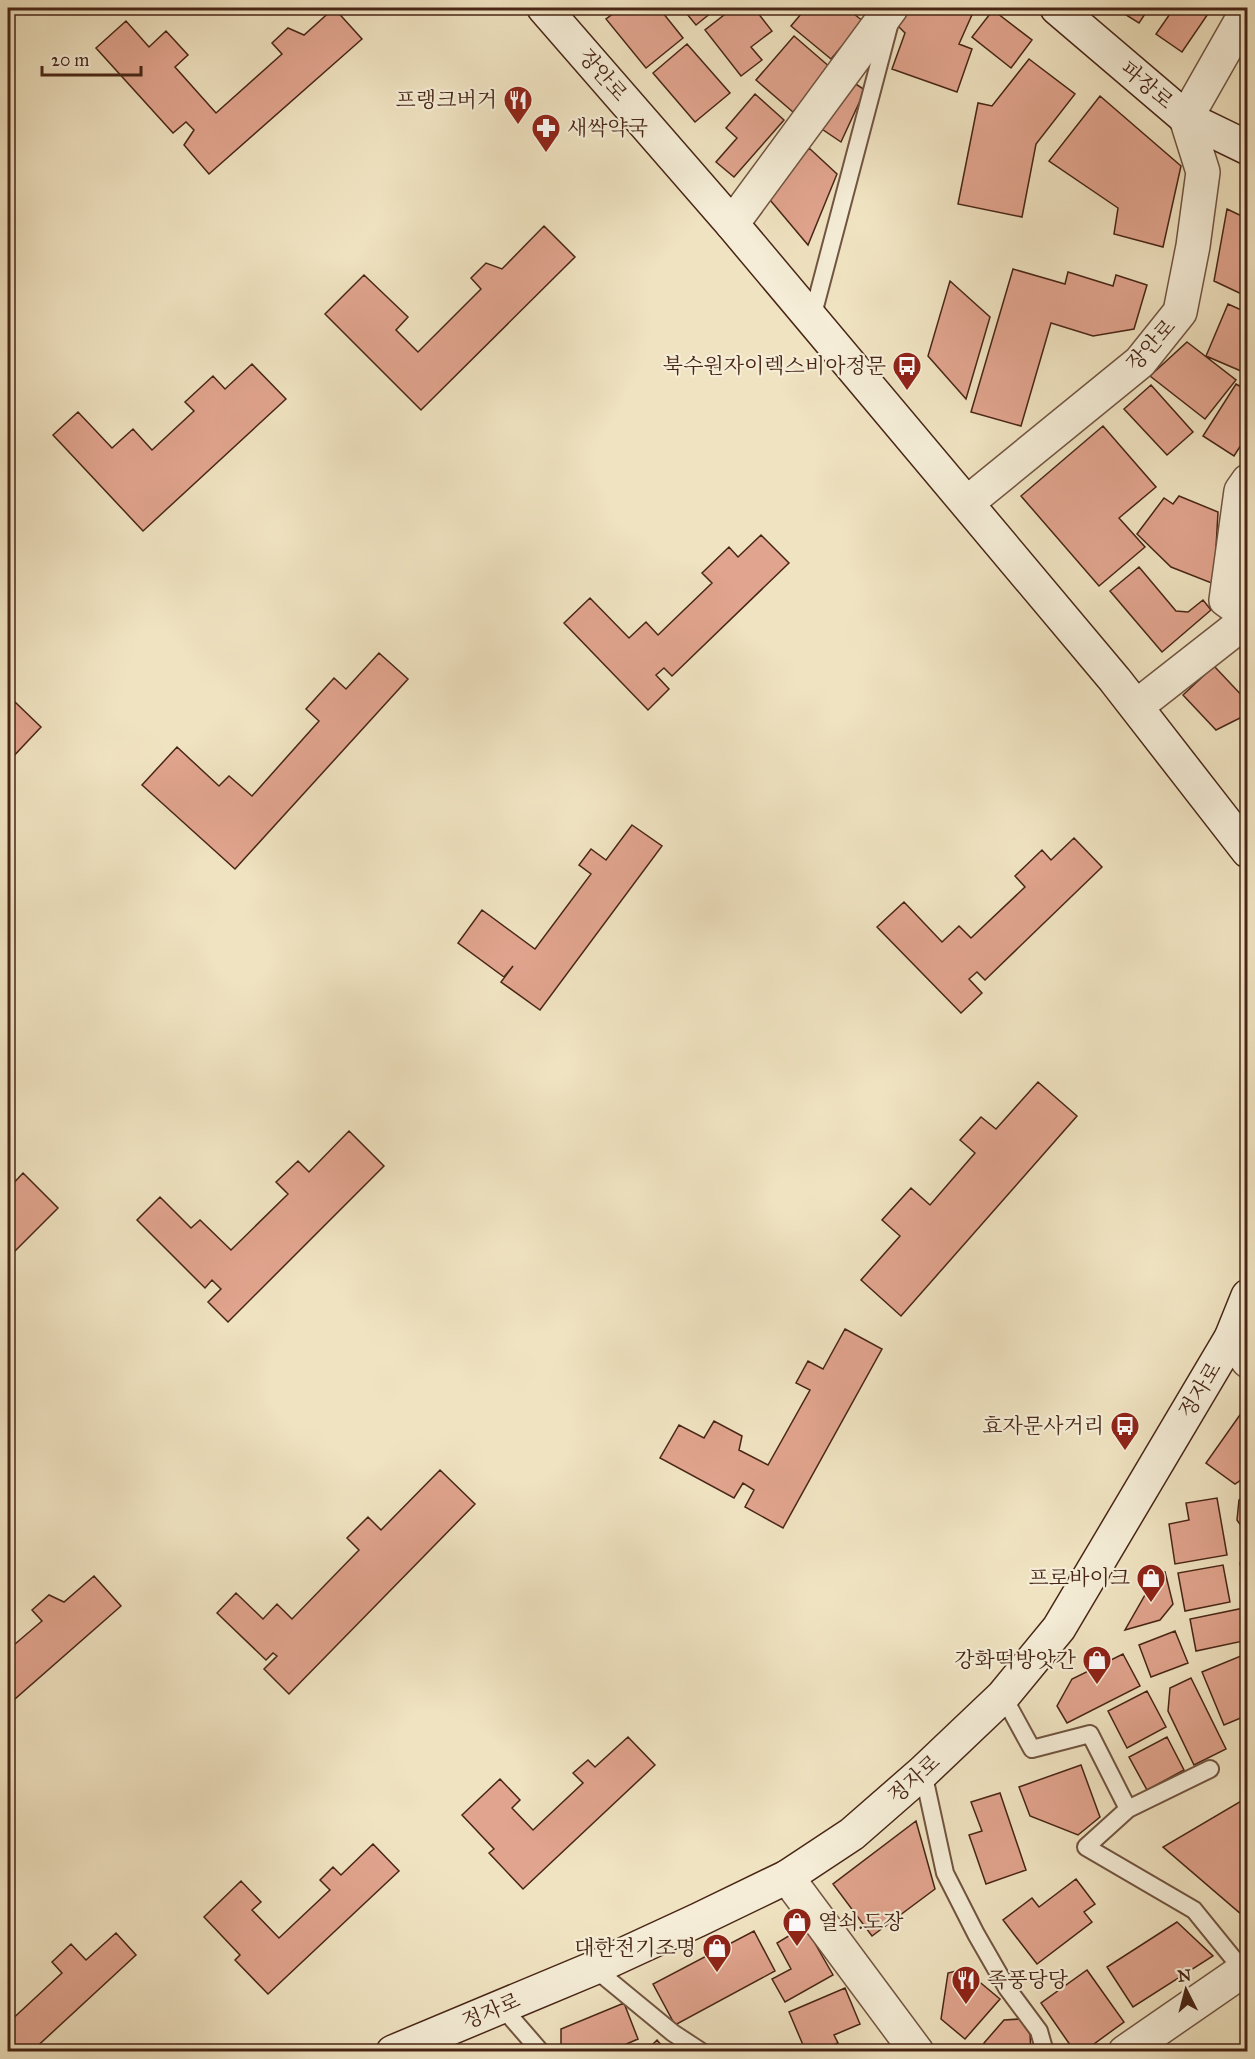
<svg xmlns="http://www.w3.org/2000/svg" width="1255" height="2059" font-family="'IM FELL Great Primer','Noto Serif KR',serif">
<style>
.building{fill:#e1a48e;stroke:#482616;stroke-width:1.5}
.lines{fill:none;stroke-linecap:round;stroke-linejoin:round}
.lane-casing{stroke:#725541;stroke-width:20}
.street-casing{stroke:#725541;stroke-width:36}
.secondary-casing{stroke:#482616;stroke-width:36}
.lane{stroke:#f5edd7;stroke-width:16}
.street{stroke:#f5edd7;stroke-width:33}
.secondary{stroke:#f5edd7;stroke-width:33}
.labels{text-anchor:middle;stroke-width:4.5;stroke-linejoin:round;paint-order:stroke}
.street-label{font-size:21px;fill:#482616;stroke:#f5edd7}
.poi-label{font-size:21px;fill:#482616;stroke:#f5edd7;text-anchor:end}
</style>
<rect width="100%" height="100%" fill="#f0e3c1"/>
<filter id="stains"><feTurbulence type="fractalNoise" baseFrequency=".00333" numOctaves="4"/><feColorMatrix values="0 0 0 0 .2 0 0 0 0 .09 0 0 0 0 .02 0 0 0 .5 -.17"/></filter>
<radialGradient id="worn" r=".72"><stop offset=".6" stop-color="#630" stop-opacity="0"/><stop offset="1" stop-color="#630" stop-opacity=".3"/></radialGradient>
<path class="building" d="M334,8L362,39L209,174L184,145L194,130L186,122L173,133L96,48L126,21L149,47L166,31L188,55L175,67L216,113L282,54L272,43L288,28L304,35Z
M621,8H659L683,38L646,68L606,19Z
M682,8H717L696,25Z
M733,8H754L772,31L751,47L762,60L741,76L705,30Z
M806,8H846L863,21L831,59L791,26Z
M911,8H975L959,44L972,49L957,92L892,69L905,33L898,26Z
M1115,8H1149L1139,23Z
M1174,8H1212L1182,52L1156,34Z
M993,10L1032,40L1011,68L972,37Z
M794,36L831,68L793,112L756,80Z
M687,44L730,93L695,122L653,73Z
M1029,59L1075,94L1036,144L1022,217L958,204L978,103L992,106Z
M845,77L865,90L841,142L813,123Z
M755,94L784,120L734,177L716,162L737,138L726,128Z
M1100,96L1181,166L1163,247L1114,234L1118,208L1049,161Z
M809,148L837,174L808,245L765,194Z
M1227,209L1248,219V297L1214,281Z
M544,226L575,257L421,410L325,314L364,275L408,317L396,330L418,352L481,289L471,278L486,263L502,269Z
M1013,269L1065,284L1068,272L1113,286L1116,275L1147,285L1134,329L1093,336L1051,323L1021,426L971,412Z
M950,281L990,317L966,399L928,356Z
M1228,304L1248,313V374L1206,356Z
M1187,342L1236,380L1205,419L1150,376Z
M252,364L286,399L143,531L53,435L78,412L112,448L133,429L152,450L194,411L185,402L213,376L225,389Z
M1236,384L1248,391V434L1234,456L1203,436Z
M1151,385L1193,432L1167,455L1124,409Z
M1103,426L1156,487L1119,518L1145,547L1099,586L1021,496Z
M1179,496L1218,512L1214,584L1171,567L1137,534L1164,498L1173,504Z
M761,535L789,563L672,676L664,668L656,675L669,689L648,710L564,623L590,598L629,638L646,622L658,635L712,583L702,573L729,547L738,557Z
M1139,567L1176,611L1188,612L1203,600L1211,610L1162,652L1110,591Z
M379,653L408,679L235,869L142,785L177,747L219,786L229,776L252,796L319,721L306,709L334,678L346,689Z
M1214,666L1248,702V714L1216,730L1183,695Z
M15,702L41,727L8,762V710Z
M632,825L662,846L540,1010L501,982L513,966L504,977L458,943L482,910L535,949L591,874L579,865L591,849L606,860Z
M1074,838L1102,867L985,980L977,972L969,979L982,993L961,1013L877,927L904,902L942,942L959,926L971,938L1025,887L1015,876L1042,850L1051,860Z
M1038,1082L1077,1116L901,1316L861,1280L900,1236L882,1220L911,1188L930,1205L975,1153L960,1140L981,1117L996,1129Z
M349,1131L384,1166L228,1322L208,1302L221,1289L212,1280L205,1288L137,1220L160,1197L191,1228L200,1220L231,1250L288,1194L276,1182L298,1161L309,1172Z
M23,1173L58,1208L8,1258V1189Z
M845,1329L882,1349L783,1528L745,1507L754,1490L743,1483L734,1498L660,1458L679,1425L704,1438L714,1421L742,1436L739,1450L768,1465L810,1390L796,1383L808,1361L823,1369Z
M1248,1411V1475L1235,1484L1206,1463L1242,1412Z
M440,1470L475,1504L289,1694L264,1669L277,1656L273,1653L266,1660L217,1613L236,1593L263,1619L277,1604L292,1619L359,1550L347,1538L368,1517L381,1530Z
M1248,1494V1536L1237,1520L1239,1500Z
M1217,1498L1227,1555L1175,1564L1169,1524L1189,1520L1186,1503Z
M1248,1558V1596L1240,1563Z
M1223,1565L1230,1602L1185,1611L1178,1573Z
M1165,1572L1173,1604L1160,1620L1125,1630L1157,1574Z
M94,1576L121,1606L8,1705V1650L42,1621L32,1610L49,1595L64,1602Z
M1244,1608L1248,1625V1640L1196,1651L1190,1619Z
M1175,1631L1188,1663L1151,1677L1139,1645Z
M1248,1653V1715L1224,1725L1202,1672Z
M1123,1654L1140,1686L1067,1723L1057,1706L1072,1679Z
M1191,1678L1226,1749L1194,1765L1168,1711L1170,1688Z
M1147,1691L1166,1727L1127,1748L1108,1711Z
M628,1737L655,1765L523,1889L489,1853L494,1849L462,1815L500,1779L520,1800L512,1808L533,1830L583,1783L573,1773L588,1760L595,1767Z
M1167,1737L1184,1770L1147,1790L1129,1757Z
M1081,1765L1100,1817L1078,1835L1030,1816L1019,1787Z
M1000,1793L1026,1870L986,1884L969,1835L982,1831L971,1802Z
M1248,1797V1920L1163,1847Z
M916,1821L935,1889L872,1936L833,1884Z
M373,1844L399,1871L268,1994L235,1960L240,1955L204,1917L241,1881L261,1902L252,1910L279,1938L330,1890L320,1880L333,1867L341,1875Z
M1076,1879L1095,1904L1084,1912L1092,1922L1037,1964L1003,1920L1032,1898L1039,1907Z
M1177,1922L1213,1956L1133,2007L1107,1967Z
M805,1926L833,1975L785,2002L772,1979L791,1969L777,1943Z
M754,1931L775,1971L675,2025L653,1984Z
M116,1933L136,1955L31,2052H8V2023L62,1973L52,1962L71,1944L86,1960Z
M964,1969L1000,1999L965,2039L941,2019L948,1973Z
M1087,1970L1124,2022L1083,2052H1075L1041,2003Z
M845,1988L860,2024L834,2035L838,2043L818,2052H806L789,2012Z
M624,2003L638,2039L608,2052H574L561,2045V2029Z
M1020,2019L1030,2034L1031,2052H985L984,2043L1004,2020Z
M657,2040L667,2052H645Z"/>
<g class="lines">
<g class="lane-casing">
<path id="lane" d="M812,318L889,26
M1003,1696L1032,1749L1090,1734L1128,1809
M1210,1769L1128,1809L1086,1847L1194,1910L1246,1974
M923,1772L945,1873L976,1934L1007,1988L1039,2031L1045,2052
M594,1968L673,2033L702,2052
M502,2007L541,2052"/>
</g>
<g class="street-casing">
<path id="street" d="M732,224L891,8
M1248,481L1241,491L1226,600L1248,616
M967,503L1140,362L1180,312L1193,246L1203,172L1186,118L1248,9
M1137,706L1248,619
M1231,1338L1248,1361
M787,1877L917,2052
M1125,2052L1248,1967"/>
</g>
<g class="secondary-casing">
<path id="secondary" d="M544,8L732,224L1115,680L1248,851
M1057,8L1186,118L1248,148
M393,2052L594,1968L698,1920L787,1877L852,1834L923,1772L1003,1696L1059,1628L1231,1338L1248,1296"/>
</g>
<use href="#lane" class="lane"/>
<use href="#street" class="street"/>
<use href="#secondary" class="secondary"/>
</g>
<defs>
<g id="restaurant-pin" transform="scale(1.5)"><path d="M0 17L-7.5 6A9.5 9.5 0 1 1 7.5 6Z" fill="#8f2418" stroke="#f5edd7"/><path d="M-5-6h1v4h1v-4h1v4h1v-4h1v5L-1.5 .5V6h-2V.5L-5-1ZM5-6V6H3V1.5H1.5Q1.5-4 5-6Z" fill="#fff"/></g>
<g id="pharmacy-pin" transform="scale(1.5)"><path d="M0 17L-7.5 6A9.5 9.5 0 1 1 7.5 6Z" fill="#8f2418" stroke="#f5edd7"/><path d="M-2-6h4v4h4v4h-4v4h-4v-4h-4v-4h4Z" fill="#fff"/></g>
<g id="bus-pin" transform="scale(1.5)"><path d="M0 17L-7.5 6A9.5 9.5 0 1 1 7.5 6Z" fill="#8f2418" stroke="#f5edd7"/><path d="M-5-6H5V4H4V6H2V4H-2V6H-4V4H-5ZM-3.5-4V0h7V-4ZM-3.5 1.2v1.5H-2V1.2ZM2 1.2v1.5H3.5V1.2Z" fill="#fff"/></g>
<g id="shop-pin" transform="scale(1.5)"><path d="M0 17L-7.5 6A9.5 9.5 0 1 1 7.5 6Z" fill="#8f2418" stroke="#f5edd7"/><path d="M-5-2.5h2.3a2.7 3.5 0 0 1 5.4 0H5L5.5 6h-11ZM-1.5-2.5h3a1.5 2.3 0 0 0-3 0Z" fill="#fff"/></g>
</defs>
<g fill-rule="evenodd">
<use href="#restaurant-pin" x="518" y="100"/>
<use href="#pharmacy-pin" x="546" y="128"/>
<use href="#bus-pin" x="907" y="366"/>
<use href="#bus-pin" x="1125" y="1426"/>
<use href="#shop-pin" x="1151" y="1578"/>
<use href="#shop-pin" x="1097" y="1660"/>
<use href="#shop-pin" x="797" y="1922"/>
<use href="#shop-pin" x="717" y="1948"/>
<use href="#restaurant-pin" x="966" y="1980"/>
</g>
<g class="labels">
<g class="street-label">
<text transform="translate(603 75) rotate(49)" y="7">장안로</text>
<text transform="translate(1147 85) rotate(40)" y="7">파장로</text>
<text transform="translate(1151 345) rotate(-48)" y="7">장안로</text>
<text transform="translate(1200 1390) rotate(-59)" y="7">정자로</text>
<text transform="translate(914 1779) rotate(-42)" y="7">정자로</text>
<text transform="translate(491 2011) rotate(-23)" y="7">정자로</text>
</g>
<g class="poi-label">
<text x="497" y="107">프랭크버거</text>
<text x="567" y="135" text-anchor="start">새싹약국</text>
<text x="886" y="373">북수원자이렉스비아정문</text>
<text x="1104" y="1433">효자문사거리</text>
<text x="1130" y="1585">프로바이크</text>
<text x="1076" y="1667">강화떡방앗간</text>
<text x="818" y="1929" text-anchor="start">열쇠.도장</text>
<text x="696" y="1955">대한전기조명</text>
<text x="987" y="1987" text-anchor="start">족풍당당</text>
</g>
</g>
<rect width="1255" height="2059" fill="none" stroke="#f0e3c1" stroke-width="30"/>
<rect x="9" y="9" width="1237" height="2041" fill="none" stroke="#482616" stroke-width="3"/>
<rect x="15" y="15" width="1225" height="2029" fill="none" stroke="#482616" stroke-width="1.5"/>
<g transform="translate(1186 1990) rotate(354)" stroke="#f5edd7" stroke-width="4.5" paint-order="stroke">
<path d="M0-4.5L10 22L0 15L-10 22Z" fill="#482616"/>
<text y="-9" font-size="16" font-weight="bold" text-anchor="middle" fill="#482616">N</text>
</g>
<path d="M42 66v9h99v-9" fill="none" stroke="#482616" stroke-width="3"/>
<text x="51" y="66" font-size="18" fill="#482616" stroke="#f5edd7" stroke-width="4.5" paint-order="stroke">20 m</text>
<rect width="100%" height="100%" filter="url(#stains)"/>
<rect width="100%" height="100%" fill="url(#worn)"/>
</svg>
